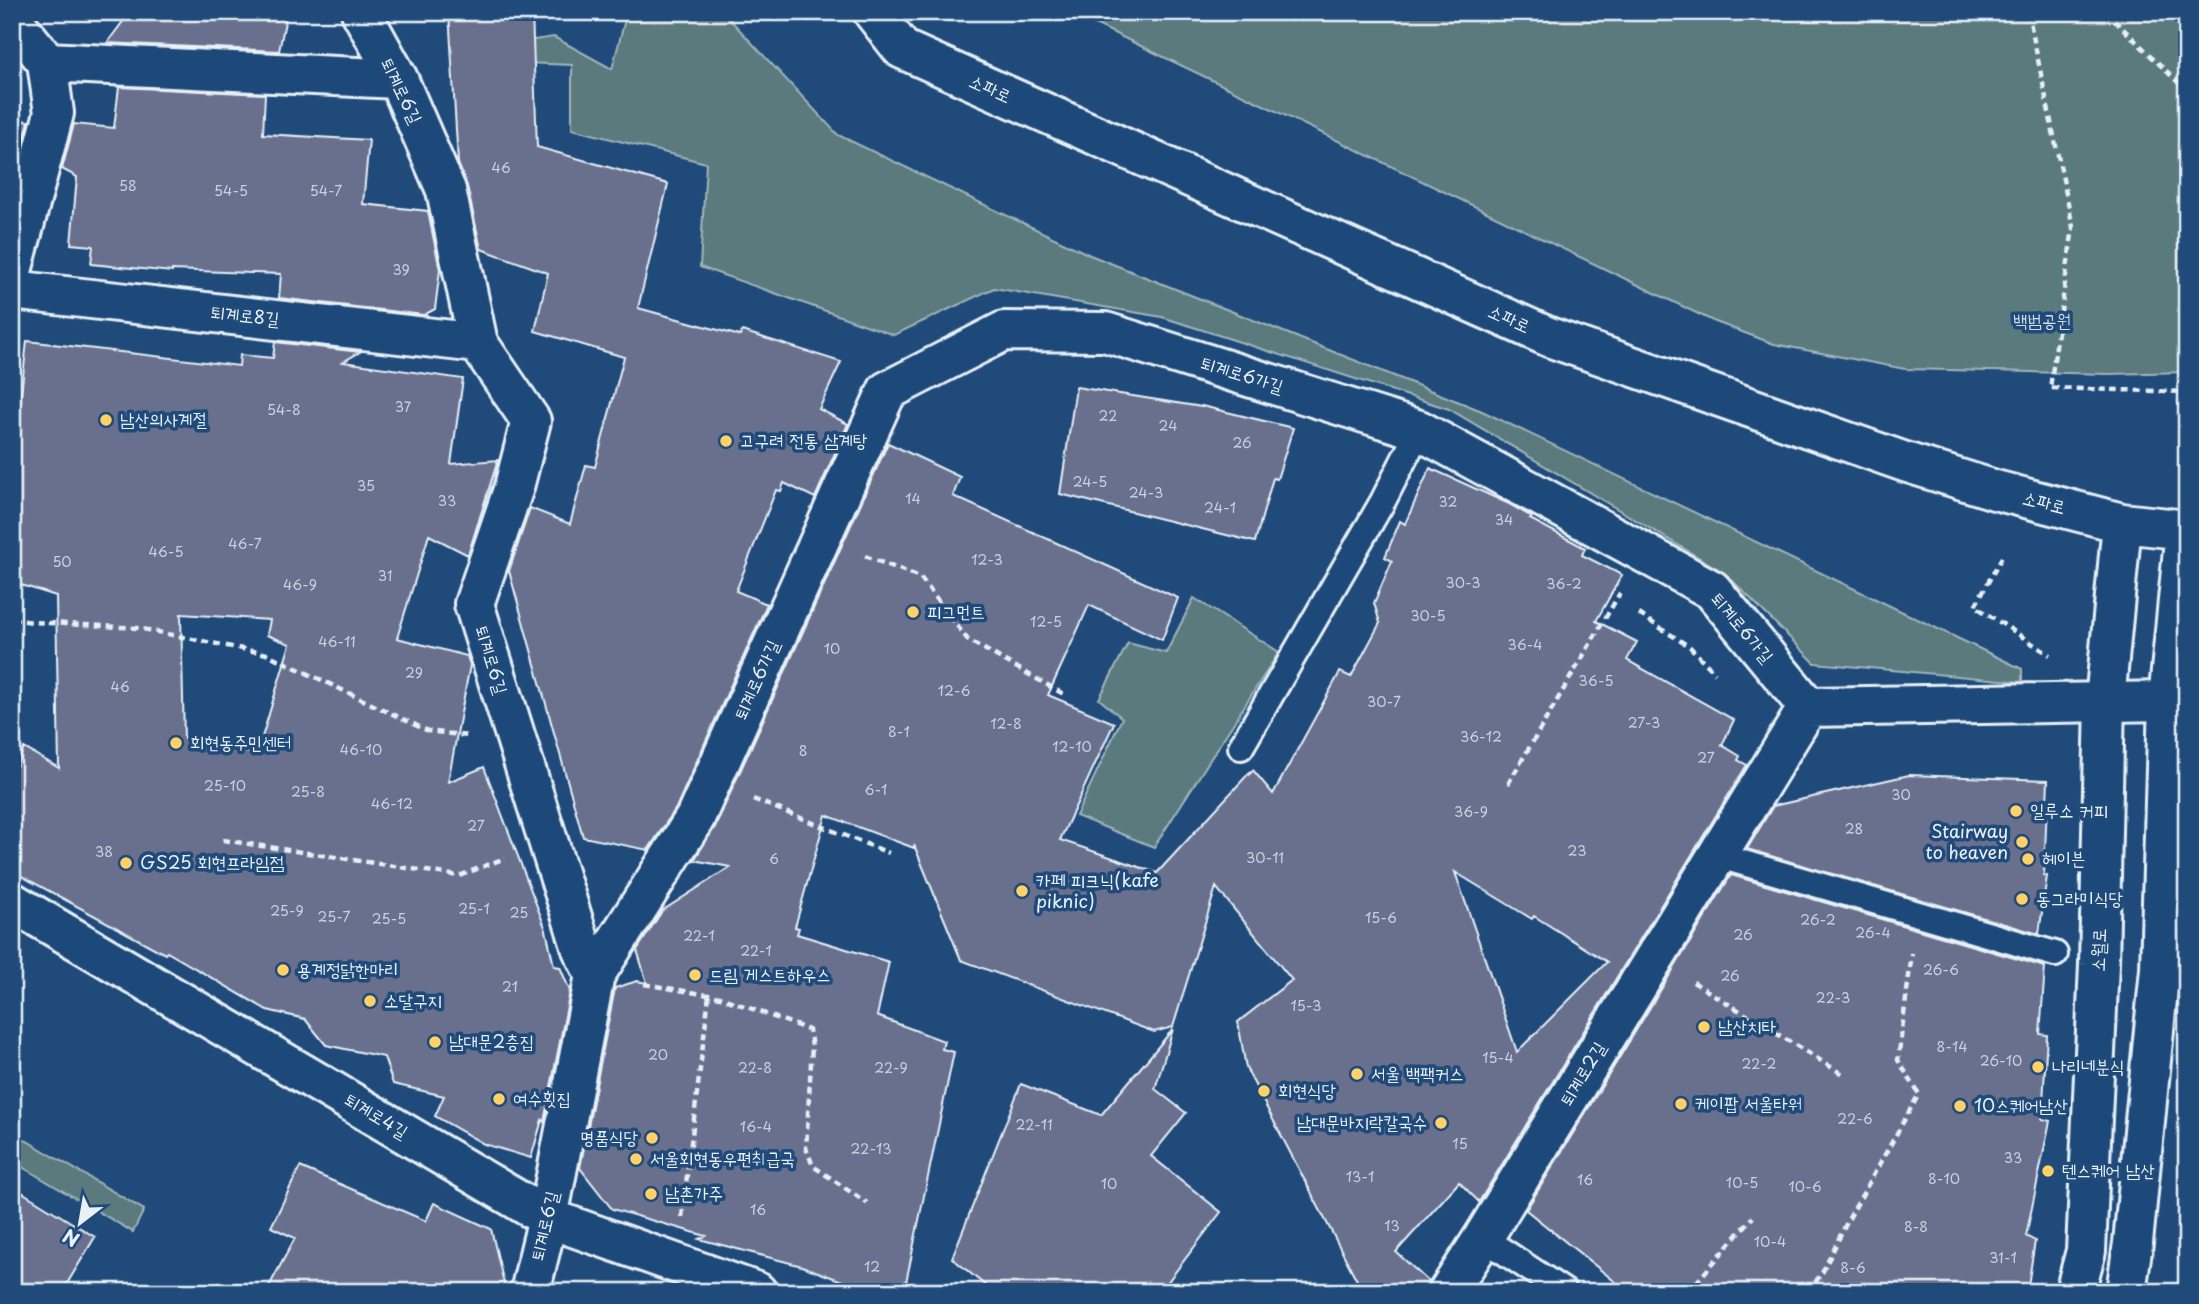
<svg xmlns="http://www.w3.org/2000/svg" width="2199" height="1304" font-family="'Playpen Sans','Poor Story',sans-serif">
<style>
.green{fill:#5a7a7e;stroke:#a1b6bb;stroke-width:2}
.building{fill:#69708e;stroke:#e8f1f8;stroke-width:2;fill-rule:evenodd}
.lines{fill:none;stroke-linecap:round;stroke-linejoin:round}
.service-casing{stroke:#e8f1f8;stroke-width:30}
.minor-casing{stroke:#e8f1f8;stroke-width:44}
.secondary-casing{stroke:#e8f1f8;stroke-width:44}
.path{stroke:#e8f1f8;stroke-width:4.5;stroke-dasharray:7 5;stroke-linecap:butt}
.service{stroke:#1f4a7a;stroke-width:24}
.minor{stroke:#1f4a7a;stroke-width:38}
.secondary{stroke:#1f4a7a;stroke-width:38}
.poi-dot{fill:#ffd166;stroke:#1f4a7a;stroke-width:2.5}
.labels{text-anchor:middle;stroke-width:7;stroke-linejoin:round;paint-order:stroke}
.number-label{font-size:14px;fill:#c8d1de}
.street-label{font-size:18px;fill:#e8f1f8;stroke:#1f4a7a}
.park-label{font-size:18px;fill:#d3dfe6;stroke:#1f4a7a}
.poi-label{font-size:18px;fill:#e8f1f8;stroke:#1f4a7a;text-anchor:start}
</style>
<rect width="100%" height="100%" fill="#1f4a7a"/>
<filter id="ink" filterUnits="userSpaceOnUse"><feTurbulence type="fractalNoise" baseFrequency=".0143" numOctaves="2"/><feDisplacementMap in="SourceGraphic" scale="14" xChannelSelector="R" yChannelSelector="G"/><feConvolveMatrix kernelMatrix="1 2 1 2 8 2 1 2 1" color-interpolation-filters="sRGB"/></filter>
<g filter="url(#ink)">
<path class="green" d="M627,12H723L838,135L1090,255L1482,411L2022,669V682L1815,663L1725,573L1449,409L1162,317L994,288L894,335L700,267L706,163L572,129V65L474,61L472,49L554,37L612,69Z
M1070,12H2187V372L2108,374L1905,369L1774,344L1713,321Z
M1194,598L1279,652L1154,847L1076,816L1122,718L1099,699L1128,643L1166,653Z
M12,1132L144,1210L133,1232L12,1161Z"/>
<path class="building" d="M130,12H287L279,51L107,43Z
M449,12H532L537,147L668,184L638,308L740,336L742,331L841,362L819,409L848,424L815,498L784,483L781,491L776,490L736,591L767,604L676,808L648,850L583,837L509,571L530,508L570,524L586,465L595,467L624,357L535,331L548,273L481,249L467,186L458,163Z
M119,87L265,94L263,134L369,140L363,204L428,211L440,270L435,309L424,315L279,298L281,274L172,270V272L91,264L93,246L71,244L77,177L62,169L74,124L114,128Z
M12,119L29,121L22,148L12,143Z
M27,341L239,366L240,355L273,358L275,342L360,352L343,362L463,379L451,464L498,460L468,555L429,535L397,638L467,656L470,665L448,782L484,767L546,930L554,966L560,967L570,991L544,1122L542,1120L531,1158L484,1144L435,1116L444,1096L393,1084L384,1057L326,1045L305,1019L267,1010L167,952L165,954L12,871V776L24,748L59,768L56,596L12,582V474ZM181,614L270,620L267,635L290,644L257,754L184,739Z
M1076,387L1202,407V406L1293,428L1277,479L1273,478L1255,542L1060,494Z
M888,443L960,477L953,496L1178,598L1162,640L1089,605L1048,695L1114,723L1060,840L1157,873L1250,772V774L1253,770L1273,794L1340,672L1351,677L1380,623L1374,603L1392,561L1385,557L1400,521L1405,524L1430,468L1507,503L1532,517L1530,519L1585,548L1582,555L1622,575L1596,621L1637,642L1627,660L1734,720L1722,745L1740,756L1738,760L1747,765L1479,1202L1459,1182L1396,1252L1429,1282L1426,1292H1363L1246,1068L1238,1022L1292,980L1216,887L1173,1027L1154,1032L961,960L914,845V848L826,815L795,927L799,928L797,934L889,962L877,1016L944,1041L942,1049L954,1052L904,1292H871L802,1266L699,1239L706,1236L612,1209L580,1168L615,988L637,981L647,983L637,950L662,911L730,867L694,860L715,827ZM1455,872L1532,919L1534,916L1607,962L1517,1052Z
M1909,775L2048,780L2044,876H2047L2039,934L1747,849L1773,806Z
M1731,875L2045,967L2040,1034L2047,1035L2042,1119L2050,1121L2026,1236L2035,1241L2027,1292H1628L1526,1210Z
M1173,1029L1155,1089L1186,1113L1151,1156L1221,1212L1160,1292H993L952,1258L1021,1084L1101,1115Z
M300,1167L426,1221L434,1203L491,1229L506,1292H266L295,1238L271,1227Z
M12,1186L95,1237L62,1292H12Z"/>
<g class="lines">
<g class="service-casing">
<path id="service" d="M1241,747L1383,501L1419,430
M1716,855L2055,954
M1483,1238L1565,1292"/>
</g>
<g class="minor-casing">
<path id="minor" d="M361,12L398,79L446,190L478,343L531,421L514,487L474,604L582,949L595,975L548,1218L530,1292
M12,19L47,62L54,113L12,271
M47,62L398,79
M12,290L478,343
M12,902L548,1218L757,1292
M595,975L695,818L887,391L1004,331L1105,332L1419,430L1712,590L1808,707L2168,701
M1448,1292L1483,1238L1808,707"/>
</g>
<g class="secondary-casing">
<path id="secondary" d="M873,12L902,49L1549,337L1905,462L1995,490L2122,523L2187,530
M2075,1292L2086,1251L2099,964L2105,701L2122,523
M2126,1292L2133,1243L2160,969L2168,701L2185,530"/>
</g>
<path class="path" d="M2028,12L2073,227L2050,388L2187,392
M2106,12L2187,91
M865,556L920,577L968,640L1067,696
M2002,557L1975,606L2050,655
M1639,614L1690,647L1715,673
M12,619L32,622L138,628L267,654L428,731L468,736
M1508,784L1620,593
M753,799L889,853
M223,840L459,876L505,858
M1693,982L1844,1075
M644,984L720,997L809,1030L812,1045L806,1148L813,1166L867,1203
M682,1217L709,995
M1688,1292L1753,1217
M1808,1292L1822,1273L1848,1220L1919,1094L1898,1060L1912,953"/>
<use href="#service" class="service"/>
<use href="#minor" class="minor"/>
<use href="#secondary" class="secondary"/>
</g>
</g>
<g class="poi-dot">
<circle cx="106" cy="420" r="7"/>
<circle cx="726" cy="441" r="7"/>
<circle cx="913" cy="612" r="7"/>
<circle cx="176" cy="743" r="7"/>
<circle cx="2016" cy="811" r="7"/>
<circle cx="2022" cy="842" r="7"/>
<circle cx="2028" cy="859" r="7"/>
<circle cx="126" cy="863" r="7"/>
<circle cx="1022" cy="891" r="7"/>
<circle cx="2022" cy="899" r="7"/>
<circle cx="283" cy="970" r="7"/>
<circle cx="695" cy="975" r="7"/>
<circle cx="370" cy="1001" r="7"/>
<circle cx="1704" cy="1027" r="7"/>
<circle cx="435" cy="1042" r="7"/>
<circle cx="2038" cy="1067" r="7"/>
<circle cx="1357" cy="1074" r="7"/>
<circle cx="1264" cy="1091" r="7"/>
<circle cx="499" cy="1099" r="7"/>
<circle cx="1681" cy="1104" r="7"/>
<circle cx="1960" cy="1106" r="7"/>
<circle cx="1441" cy="1123" r="7"/>
<circle cx="652" cy="1138" r="7"/>
<circle cx="636" cy="1159" r="7"/>
<circle cx="2048" cy="1171" r="7"/>
<circle cx="651" cy="1194" r="7"/>
</g>
<g class="labels">
<g class="number-label">
<text x="501" y="173">46</text>
<text x="128" y="191">58</text>
<text x="231" y="196">54-5</text>
<text x="326" y="196">54-7</text>
<text x="401" y="275">39</text>
<text x="403" y="412">37</text>
<text x="284" y="415">54-8</text>
<text x="1108" y="421">22</text>
<text x="1168" y="431">24</text>
<text x="1242" y="448">26</text>
<text x="1090" y="487">24-5</text>
<text x="366" y="491">35</text>
<text x="1146" y="498">24-3</text>
<text x="913" y="504">14</text>
<text x="447" y="506">33</text>
<text x="1448" y="507">32</text>
<text x="1220" y="513">24-1</text>
<text x="1504" y="525">34</text>
<text x="245" y="549">46-7</text>
<text x="166" y="557">46-5</text>
<text x="987" y="565">12-3</text>
<text x="62" y="567">50</text>
<text x="385" y="581">31</text>
<text x="1463" y="588">30-3</text>
<text x="1564" y="589">36-2</text>
<text x="300" y="590">46-9</text>
<text x="1428" y="621">30-5</text>
<text x="1046" y="627">12-5</text>
<text x="337" y="647">46-11</text>
<text x="1525" y="650">36-4</text>
<text x="832" y="654">10</text>
<text x="414" y="678">29</text>
<text x="1596" y="686">36-5</text>
<text x="120" y="692">46</text>
<text x="954" y="696">12-6</text>
<text x="1384" y="707">30-7</text>
<text x="1644" y="728">27-3</text>
<text x="1006" y="729">12-8</text>
<text x="899" y="737">8-1</text>
<text x="1481" y="742">36-12</text>
<text x="1072" y="752">12-10</text>
<text x="361" y="755">46-10</text>
<text x="803" y="756">8</text>
<text x="1706" y="763">27</text>
<text x="225" y="791">25-10</text>
<text x="876" y="795">6-1</text>
<text x="308" y="797">25-8</text>
<text x="1901" y="800">30</text>
<text x="392" y="809">46-12</text>
<text x="1471" y="817">36-9</text>
<text x="476" y="831">27</text>
<text x="1854" y="834">28</text>
<text x="1577" y="856">23</text>
<text x="104" y="857">38</text>
<text x="1265" y="863">30-11</text>
<text x="774" y="864">6</text>
<text x="474" y="914">25-1</text>
<text x="287" y="916">25-9</text>
<text x="519" y="918">25</text>
<text x="334" y="922">25-7</text>
<text x="1381" y="923">15-6</text>
<text x="389" y="924">25-5</text>
<text x="1818" y="925">26-2</text>
<text x="1873" y="938">26-4</text>
<text x="1743" y="940">26</text>
<text x="699" y="941">22-1</text>
<text x="756" y="956">22-1</text>
<text x="1941" y="975">26-6</text>
<text x="1730" y="981">26</text>
<text x="510" y="992">21</text>
<text x="1833" y="1003">22-3</text>
<text x="1306" y="1011">15-3</text>
<text x="1952" y="1052">8-14</text>
<text x="658" y="1060">20</text>
<text x="1498" y="1063">15-4</text>
<text x="2001" y="1066">26-10</text>
<text x="1759" y="1069">22-2</text>
<text x="755" y="1073">22-8</text>
<text x="891" y="1073">22-9</text>
<text x="1855" y="1124">22-6</text>
<text x="1034" y="1130">22-11</text>
<text x="756" y="1132">16-4</text>
<text x="1460" y="1149">15</text>
<text x="871" y="1154">22-13</text>
<text x="2013" y="1163">33</text>
<text x="1360" y="1182">13-1</text>
<text x="1944" y="1184">8-10</text>
<text x="1585" y="1185">16</text>
<text x="1742" y="1188">10-5</text>
<text x="1109" y="1189">10</text>
<text x="1805" y="1192">10-6</text>
<text x="758" y="1215">16</text>
<text x="1392" y="1231">13</text>
<text x="1916" y="1232">8-8</text>
<text x="1770" y="1247">10-4</text>
<text x="2003" y="1263">31-1</text>
<text x="872" y="1272">12</text>
<text x="1853" y="1273">8-6</text>
</g>
<g class="street-label">
<text transform="translate(990 89) rotate(24)" y="6">소파로</text>
<text transform="translate(401 91) rotate(64)" y="6">퇴계로6길</text>
<text transform="translate(245 316) rotate(6)" y="6">퇴계로8길</text>
<text transform="translate(1509 319) rotate(24)" y="6">소파로</text>
<text transform="translate(1242 375) rotate(17)" y="6">퇴계로6가길</text>
<text transform="translate(2044 503) rotate(14)" y="6">소파로</text>
<text transform="translate(1742 628) rotate(50)" y="6">퇴계로6가길</text>
<text transform="translate(491 660) rotate(73)" y="6">퇴계로6길</text>
<text transform="translate(757 680) rotate(-66)" y="6">퇴계로6가길</text>
<text transform="translate(2099 950) rotate(-88)" y="6">소월로</text>
<text transform="translate(1583 1074) rotate(-59)" y="6">퇴계로2길</text>
<text transform="translate(376 1116) rotate(31)" y="6">퇴계로4길</text>
<text transform="translate(545 1226) rotate(-77)" y="6">퇴계로6길</text>
</g>
<g class="park-label">
<text x="2042" y="327">백범공원</text>
</g>
<g class="poi-label">
<text x="120" y="426">남산의사계절</text>
<text x="740" y="447">고구려 전통 삼계탕</text>
<text x="927" y="618">피그먼트</text>
<text x="190" y="749">회현동주민센터</text>
<text x="2030" y="817">일루소 커피</text>
<text x="2008" y="838" text-anchor="end">Stairway<tspan x="2008" dy="21">to heaven</tspan></text>
<text x="2042" y="865">헤이븐</text>
<text x="140" y="869">GS25 회현프라임점</text>
<text x="1036" y="887">카페 피크닉(kafe<tspan x="1036" dy="21">piknic)</tspan></text>
<text x="2036" y="905">동그라미식당</text>
<text x="297" y="976">용계정닭한마리</text>
<text x="709" y="981">드림 게스트하우스</text>
<text x="384" y="1007">소달구지</text>
<text x="1718" y="1033">남산치타</text>
<text x="449" y="1048">남대문2층집</text>
<text x="2052" y="1073">나리네분식</text>
<text x="1371" y="1080">서울 백팩커스</text>
<text x="1278" y="1097">회현식당</text>
<text x="513" y="1105">여수횟집</text>
<text x="1695" y="1110">케이팝 서울타워</text>
<text x="1974" y="1112">10스퀘어남산</text>
<text x="1427" y="1129" text-anchor="end">남대문바지락칼국수</text>
<text x="638" y="1144" text-anchor="end">명품식당</text>
<text x="650" y="1165">서울회현동우편취급국</text>
<text x="2062" y="1177">텐스퀘어 남산</text>
<text x="665" y="1200">남촌가주</text>
</g>
</g>
<rect width="2199" height="1304" fill="none" stroke="#1f4a7a" stroke-width="42"/>
<rect x="21" y="21" width="2157" height="1262" fill="none" stroke="#e8f1f8" stroke-width="2.5" filter="url(#ink)"/>
<g transform="translate(80 1223) rotate(211)" stroke="#1f4a7a" stroke-width="5" paint-order="stroke">
<path d="M0-5L12 26L0 18L-12 26Z" fill="#e8f1f8"/>
<text y="-10" font-size="19" font-weight="bold" text-anchor="middle" fill="#e8f1f8">N</text>
</g>
</svg>
